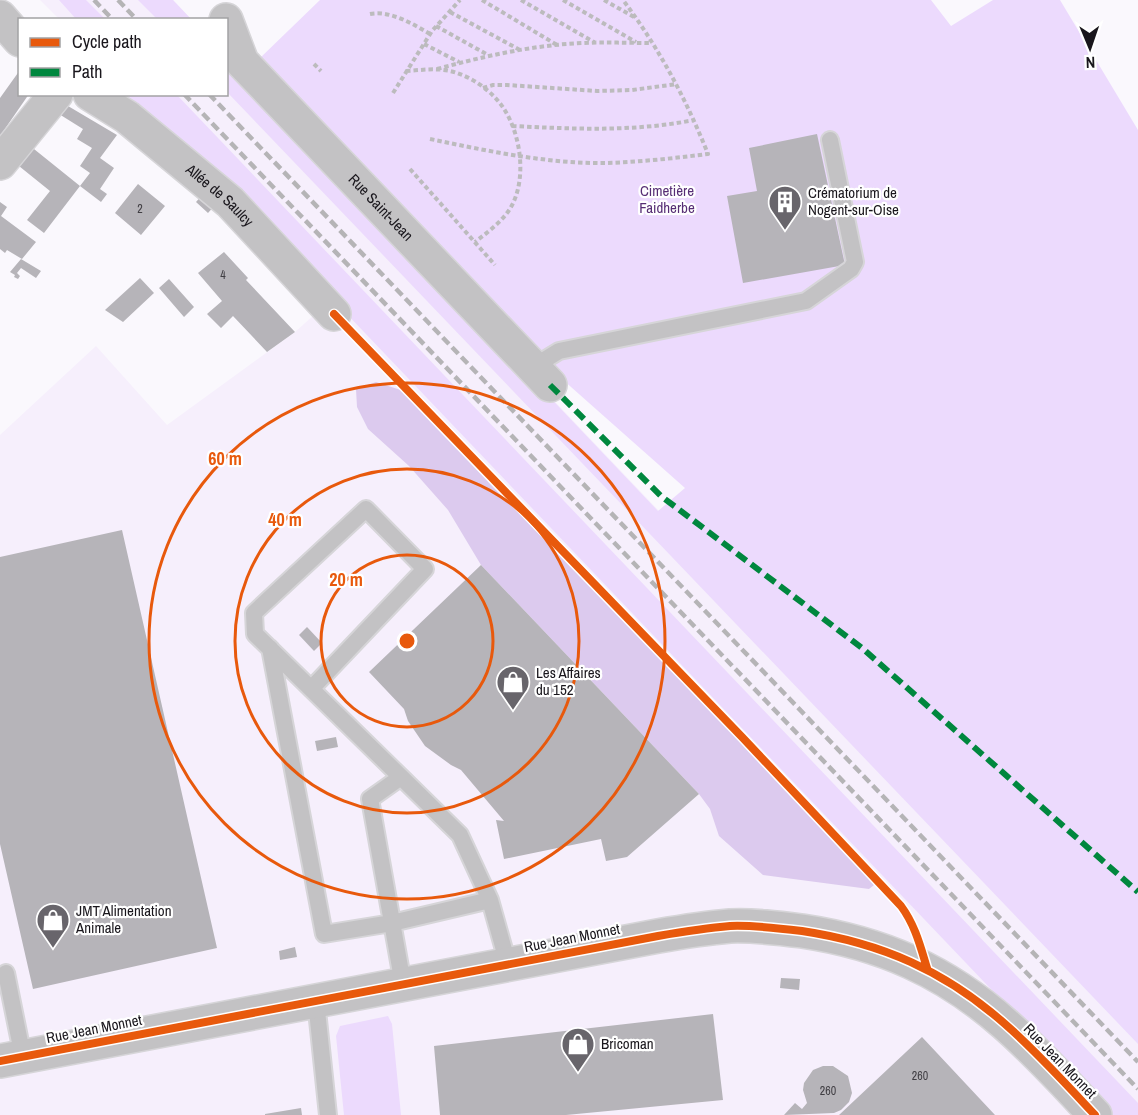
<svg xmlns="http://www.w3.org/2000/svg" width="1138" height="1115" font-family="'Archivo Narrow',sans-serif">
<style>
.built{fill:#f6effc}
.green{fill:#ecdafd}
.forest{fill:#dccaee}
.building{fill:#b6b4b9}
.lines{fill:none;stroke-linecap:round;stroke-linejoin:round}
.service-casing{stroke:#d6d5d8;stroke-width:20}
.minor-casing{stroke:#d6d5d8;stroke-width:36}
.path{stroke:#bcbbbd;stroke-width:4;stroke-dasharray:4.5 3;stroke-linecap:butt}
.service{stroke:#c3c2c4;stroke-width:16}
.minor{stroke:#c3c2c4;stroke-width:33}
.rail{stroke:#b5b4b6;stroke-width:4.5;stroke-dasharray:9 4.5;stroke-linecap:butt}
.quiet{stroke:#00873e;stroke-width:6;stroke-dasharray:12 6;stroke-linecap:butt}
.cycleway-casing{stroke:#fff;stroke-width:11}
.cycleway{stroke:#e8590c;stroke-width:8}
.ring{fill:none;stroke:#e8590c;stroke-width:3}
.labels{text-anchor:middle;stroke-width:4.5;stroke-linejoin:round;paint-order:stroke}
.number-label{font-size:12px;fill:#403e43}
.park-label{font-size:15px;fill:#562d74;stroke:#fff}
.poi-label{font-size:15px;fill:#19161c;stroke:#fff;text-anchor:start}
.street-label{font-size:15px;fill:#19161c;stroke:#fff}
.centre{fill:#e8590c;stroke:#fff;stroke-width:3}
.ring-label{font-size:18px;text-anchor:middle;font-weight:bold;fill:#e8590c;stroke:#fff;stroke-width:4.5;stroke-linejoin:round;paint-order:stroke}
</style>
<rect width="100%" height="100%" fill="#faf8fd"/>
<path class="built" d="M40,0H173L191,19H59Z
M227,57L1138,1014V1115H0V435L96,346L167,425L295,332L332,299L110,95L226,94Z"/>
<path class="green" d="M59,0H86L105,19H76Z
M138,0H173L191,19H157Z
M320,0H931L951,26L993,0H1060L1138,130V1044L227,92L226,57L658,511L685,488L562,379L259,59Z
M110,95H177L1138,1103V1115H1111L260,223Z
M388,1016L392,1024L401,1115H344L336,1036L340,1026Z"/>
<path class="forest" d="M376,382L410,393L872,874L874,885L869,889L763,875L719,836L710,809L699,794L481,565L448,510L409,466L368,429L357,407L356,389Z"/>
<path class="building" d="M20,70V94H29L0,136V98Z
M68,106L117,135L100,158L114,168L100,189L107,194L101,202L80,186L90,173L80,166L92,148L77,139L83,129L59,114Z
M817,134L845,265L743,283L727,196L757,191L749,148Z
M29,145L80,186L44,233L27,220L50,191L14,162Z
M138,184L165,206L141,235L115,213Z
M204,193L216,204L208,213L196,202Z
M0,202L7,207L1,216L36,242L22,259L7,250L5,253L0,249Z
M224,252L248,278L246,280L295,332L267,352L233,316L221,328L207,314L222,301L198,273Z
M21,259L41,271L36,278L21,268L17,273L20,276L18,279L14,277L15,275L10,272Z
M140,278L154,293L123,322L105,310Z
M169,279L194,307L184,317L159,288Z
M122,530L217,948L33,989L0,844V557Z
M481,565L699,794L627,857L606,861L601,839L504,859L496,820L504,821L461,770L451,765L425,746L408,721L404,709L369,672Z
M307,627L322,643L314,651L299,635Z
M336,737L338,747L317,751L315,741Z
M295,947L297,957L280,960L279,951Z
M781,978L800,979L799,990L780,988Z
M713,1014L723,1100L566,1115H440L434,1046Z
M922,1037L995,1115H839Z
M823,1066H833L848,1076L852,1093L849,1102L841,1110L834,1113L784,1115L795,1103L802,1109L807,1103L803,1090L804,1083L813,1070Z
M301,1108L302,1115H265V1114Z"/>
<g class="lines">
<g class="service-casing">
<path id="service" d="M533,367L559,351L806,301L851,269L855,262L830,140
M270,648L324,934L392,923L490,900
M311,689L425,569L366,509L254,613L255,634L401,777
M6,973L23,1057
M403,984L370,799L401,777L460,835L490,900L508,964
M316,1001L328,1115"/>
</g>
<g class="minor-casing">
<g id="minor">
<path d="M0,17L20,40"/>
<path id="s1" d="M226,20L242,62L550,385"/>
<path id="s2" d="M90,94L127,117L230,202L334,314"/>
<path d="M0,163L56,94"/>
<path d="M0,1061L658,936C681,932 706,928 730,926C754,925 778,928 802,931C882,943 945,971 1005,1024C1037,1052 1066,1084 1095,1115"/>
</g>
</g>
<path class="path" d="M482,0L557,45
M521,0L594,42
M563,0L636,42
M604,0L634,17
M450,12L520,50
M370,14C390,10 413,24 430,34
M436,26L488,55
M424,44L459,62
M314,64L321,71
M437,69C485,56 533,45 583,43C606,42 629,43 652,43
M406,71C423,70 440,67 457,73C475,79 494,93 504,109C521,135 527,179 511,207C503,221 488,232 475,242
M483,88L493,85H507L597,91L632,90L677,84
M393,93L432,31L460,0
M512,126C574,129 634,132 694,120
M430,139C488,151 548,164 607,163C641,162 675,158 708,154C686,99 659,48 623,0
M410,169L495,265"/>
<use href="#service" class="service"/>
<use href="#minor" class="minor"/>
<path class="rail" d="M94,0L113,20
M118,0L137,20
M184,94L1138,1089
M209,94L1138,1062"/>
<path class="quiet" d="M550,385L661,496L862,648L1138,892"/>
<g class="cycleway-casing">
<path id="cycleway" d="M334,314L742,737L901,906C915,925 920,945 927,968
M0,1061L658,936C681,932 706,928 730,926C754,925 778,928 802,931C882,943 945,971 1005,1024C1037,1052 1066,1084 1095,1115"/>
</g>
<use href="#cycleway" class="cycleway"/>
</g>
<g class="ring">
<circle cx="407" cy="641" r="86"/>
<circle cx="407" cy="641" r="172"/>
<circle cx="407" cy="641" r="258"/>
</g>
<defs>
<g id="building-pin" transform="scale(1.725)"><path d="M0 17L-7.5 6A9.5 9.5 0 1 1 7.5 6Z" fill="#68656b" stroke="#fff"/><path d="M-4-6H4V6H1V3H-1V6H-4ZM-2.5-4.3h1.7v1.8h-1.7ZM.8-4.3h1.7v1.8H.8ZM-2.5-1h1.7V.8h-1.7ZM.8-1h1.7V.8H.8Z" fill="#fff"/></g>
<g id="shop-pin" transform="scale(1.725)"><path d="M0 17L-7.5 6A9.5 9.5 0 1 1 7.5 6Z" fill="#68656b" stroke="#fff"/><path d="M-5-2.5h2.3a2.7 3.5 0 0 1 5.4 0H5L5.5 6h-11ZM-1.5-2.5h3a1.5 2.3 0 0 0-3 0Z" fill="#fff"/></g>
</defs>
<g fill-rule="evenodd">
<use href="#building-pin" x="785" y="202"/>
<use href="#shop-pin" x="513" y="682"/>
<use href="#shop-pin" x="53" y="920"/>
<use href="#shop-pin" x="578" y="1044"/>
</g>
<g class="labels">
<g class="number-label">
<text x="140" y="213">2</text>
<text x="223" y="279">4</text>
<text x="920" y="1080">260</text>
<text x="828" y="1095">260</text>
</g>
<g class="park-label">
<text x="667" y="196">Cimetière<tspan x="667" dy="17">Faidherbe</tspan></text>
</g>
<g class="poi-label">
<text x="808" y="198">Crématorium de<tspan x="808" dy="17">Nogent-sur-Oise</tspan></text>
<text x="536" y="678">Les Affaires<tspan x="536" dy="17">du 152</tspan></text>
<text x="76" y="916">JMT Alimentation<tspan x="76" dy="17">Animale</tspan></text>
<text x="601" y="1049">Bricoman</text>
</g>
<g class="street-label">
<text dy="5" stroke="none"><textPath href="#s2" startOffset="165">Allée de Saulcy</textPath></text>
<text dy="5" stroke="none"><textPath href="#s1" startOffset="246">Rue Saint-Jean</textPath></text>
<text transform="translate(572 938) rotate(-11)" y="5">Rue Jean Monnet</text>
<text transform="translate(94 1029) rotate(-11)" y="5">Rue Jean Monnet</text>
<text transform="translate(1060 1061) rotate(46)" y="5">Rue Jean Monnet</text>
</g>
</g>
<circle cx="407" cy="641" r="9" class="centre"/>
<g class="ring-label">
<text x="225" y="465">60 m</text>
<text x="285" y="526">40 m</text>
<text x="346" y="586">20 m</text>
</g>
<rect x="18" y="18" width="210" height="78" fill="#ffffff" stroke="#a3a2a4" stroke-width="1.5"/>
<rect x="30" y="38" width="30" height="9" fill="#e8590c" stroke="#a3a2a4" stroke-width="1.5"/>
<text x="72" y="48" font-size="18" fill="#19161c">Cycle path</text>
<rect x="30" y="68" width="30" height="9" fill="#00873e" stroke="#a3a2a4" stroke-width="1.5"/>
<text x="72" y="78" font-size="18" fill="#19161c">Path</text>
<g transform="translate(1090 48) rotate(178)" stroke="#ffffff" stroke-width="4.5" paint-order="stroke">
<path d="M0-4.5L10 22L0 15L-10 22Z" fill="#19161c"/>
<text y="-9" font-size="16" font-weight="bold" text-anchor="middle" fill="#19161c">N</text>
</g>
</svg>
